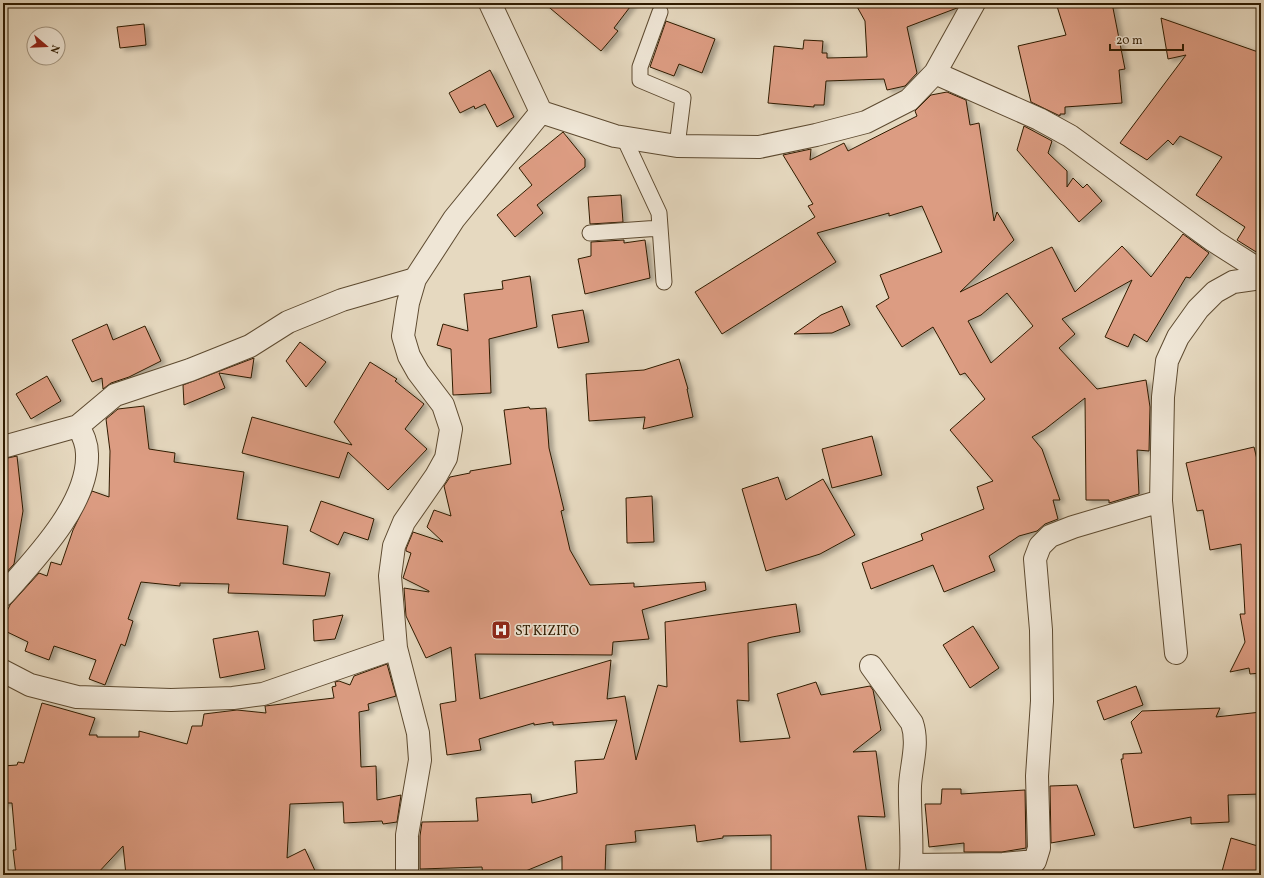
<svg xmlns="http://www.w3.org/2000/svg" width="1264" height="878" font-family="Vollkorn,serif">
<style>
.building{fill:#dc9c82;stroke:#2f1b00;fill-rule:evenodd;filter:url(#shadow)}
.lines{fill:none;stroke-linecap:round;stroke-linejoin:round}
.service-casing{stroke:#5d4a30;stroke-width:17}
.minor-casing{stroke:#5d4a30;stroke-width:24}
.service{stroke:#efe6d6;stroke-width:15}
.minor{stroke:#efe6d6;stroke-width:22}
.labels{text-anchor:middle;stroke-width:3.5;stroke-linejoin:round;paint-order:stroke}
.poi-label{font-size:14px;fill:#2f1b00;stroke:#efe6d6;text-anchor:start}
</style>
<defs>
<filter id="shadow"><feDropShadow dx="4.5" dy="2.5" stdDeviation="2" flood-color="#0004"/></filter>
</defs>
<rect width="100%" height="100%" fill="#e6d9c0"/>
<filter id="stains"><feTurbulence type="fractalNoise" baseFrequency=".005" numOctaves="4"/><feColorMatrix values="0 0 0 0 .2 0 0 0 0 .09 0 0 0 0 .02 0 0 0 .5 -.17"/></filter>
<radialGradient id="worn" r=".72"><stop offset=".6" stop-color="#630" stop-opacity="0"/><stop offset="1" stop-color="#630" stop-opacity=".3"/></radialGradient>
<path class="building" d="M544,3H633L614,28L618,31L601,51Z
M855,3H960L957,8L907,27L917,73L905,86L887,90L884,79L826,81L824,105H814V107L768,103L774,46L803,49L804,40L823,41L822,53H827V58L867,57L865,21Z
M1056,3H1112L1125,69L1119,70L1122,103L1065,107V114H1060V116L1031,102L1018,46L1066,35Z
M1161,18L1261,53V255L1237,240L1245,227L1196,195L1222,157L1180,136L1173,145L1168,140L1147,160L1120,143L1186,55L1168,59Z
M666,21L715,39L702,73L679,64L674,76L650,67Z
M144,24L146,45L120,48L117,27Z
M490,70L514,117L497,127L485,104L475,109L474,106L460,113L449,93Z
M947,92L966,100L970,125L979,123L994,221L997,212L1014,240L960,292L1052,247L1075,292L1122,246L1151,277L1183,234L1209,253L1190,278L1186,277L1147,342L1134,334L1128,347L1105,337L1132,280L1062,319L1075,334L1059,348L1097,389L1146,380L1150,407L1149,451L1137,450L1139,494L1109,503V500H1086L1085,398L1044,430L1032,437L1042,449L1060,500H1053L1058,519L1045,524L1037,531L1019,536L989,556L995,571L944,592L933,565L871,589L862,563L923,540L921,534L984,509L977,487L993,481L950,430L985,399L965,373L960,375L933,327L902,347L876,306L889,298L880,275L942,252L922,206L889,216V213L817,233L836,262L722,334L695,292L815,217L808,206L813,204L783,155L811,149L810,160L844,143L848,151L917,116L915,111L931,95ZM1007,293L1033,326L991,363L968,321L981,315Z
M1024,126L1052,141L1048,153L1067,171V187L1073,178L1083,188L1087,184L1102,201L1079,222L1017,150Z
M563,132L585,159V167L537,205L543,213L515,237L497,215L532,185L519,168Z
M621,195L623,222L590,224L588,197Z
M624,240V243L645,240L650,278L585,294L578,259L591,256V242Z
M530,276L537,327L489,339L491,393L453,395L451,349L437,345L443,324L468,331L464,294L503,289L502,281Z
M842,306L850,325L832,333L794,334L821,315Z
M583,310L589,342L558,348L552,315Z
M107,324L113,340L145,326L161,361L129,377L111,383L103,389L102,378L92,382L72,340Z
M300,342L326,362L306,387L286,361Z
M254,358L251,378L219,373L225,388L184,405L183,385Z
M679,359L688,389H687L693,417L643,429L645,417L589,421L586,374L644,370Z
M370,362L397,379L395,381L424,404L405,429L427,449L388,490L348,452L339,478L242,453L252,417L352,445L334,422Z
M47,376L61,401L31,419L16,394Z
M144,406L149,449L175,453L174,462L244,472L237,519L288,526L283,564L330,573L325,596L228,593L229,584L180,583V586L141,582L128,619L133,621L125,646L121,644L105,685L89,679L96,660L54,646L49,660L25,651L28,642L3,630V619L10,605L39,573L47,576L51,562L61,565L73,530L92,491L109,497L110,451L106,419L118,409Z
M529,407L530,409L546,408L549,448L564,510L561,511L570,550L590,585L634,583V587L705,582L706,590L642,610L649,639L613,642L612,655L475,654L480,699L611,660L607,699L625,696L636,760L658,685L667,687L665,622L796,604L800,632L772,637L748,643L749,701L737,700L740,742L790,738L777,694L816,682L821,695L870,686L873,690L881,730L853,752L876,751L885,817L858,816L867,875L819,871V875H771V835L723,836V838L697,842L695,825L635,831L636,842L606,845L605,875H562V856L516,875H483L482,867L420,869V836L422,822L478,821L476,798L531,794L532,803L577,793L575,761L604,759L617,720L553,725V722L534,725V723L479,739L481,750L447,755L440,704L456,701L451,647L426,658L406,616L404,588L429,592V591L403,578L411,553L406,551V549L413,532L443,542L427,527L434,510L451,516L444,486L450,477L470,473V471L511,464L504,410Z
M872,436L882,475L832,488L822,449Z
M1254,447L1261,476V673L1250,674L1249,668L1230,672L1245,642L1240,614H1245L1241,544L1210,550L1203,510L1197,511L1186,463Z
M17,456L23,511L14,564L3,576V459Z
M778,477L786,500L823,479L855,535L820,554L766,571L742,489Z
M652,496L654,542L627,543L626,498Z
M321,501L374,519L368,540L344,532L338,545L310,531Z
M343,615L335,639L314,641L313,620Z
M973,626L999,668L970,688L943,645Z
M258,631L265,669L220,678L213,639Z
M387,664L396,696L368,704L369,710L359,712L361,767L376,766L377,800L401,795L397,822L383,824L382,821L344,823L343,802L290,804L287,858L305,849L317,875H126L123,846L96,875H16L13,850H16L12,803H3V766L17,765L18,762L24,763L42,703L95,718L89,735H97V737H139V731L187,744L192,726H202L204,714L237,710L266,713L265,706L334,698L332,687L336,686L335,682L339,681L350,685L354,676Z
M1136,686L1143,705L1104,720L1097,701Z
M1220,708L1216,717L1261,712V794L1228,795L1229,822L1191,824V817L1134,828L1121,759H1123V754L1142,753L1131,722L1142,711Z
M1077,785L1095,835L1051,843L1050,786Z
M942,789H961V794L1025,790L1026,848L1002,852H964V843L929,847L925,804H941Z
M1231,838L1261,847V860L1257,875H1221Z"/>
<g class="lines">
<g class="service-casing">
<path id="service" d="M660,12L640,67V80L683,98L677,146
M624,138L659,213L664,282
M590,233L660,228"/>
</g>
<g class="minor-casing">
<path id="minor" d="M490,3L541,112L615,136L677,146L759,147L816,135L866,122L909,100L935,73L974,3
M935,73L1039,119L1070,136L1214,241L1261,271
M3,447L78,426L115,395L190,370L250,346L288,322L342,300L415,279
M3,595C34,560 89,504 87,454C87,443 83,435 78,426
M1176,653L1161,501L1163,397L1167,361L1178,337L1198,309L1215,292L1233,282L1261,278
M871,666L912,723C919,744 911,765 910,786C909,816 914,846 910,875
M3,671L30,685L77,697L171,700L233,698L263,694L396,648
M912,865L1003,864L1035,861L1039,848L1037,776L1042,701L1041,630L1035,559L1040,546L1050,536L1073,527L1161,501
M407,875V835L420,760L418,733L396,648L390,576L394,546L404,522L436,476L446,458L451,429L443,405L418,372L409,356L403,336L408,303L415,279L454,219L541,112"/>
</g>
<use href="#service" class="service"/>
<use href="#minor" class="minor"/>
</g>
<defs>
<g id="hospital-square" transform="scale(1)"><rect x="-9" y="-9" width="18" height="18" rx="4" fill="#8f2418" stroke="#efe6d6"/><path d="M-5-5h3v3.5h4V-5h3V5h-3V1.5h-4V5h-3Z" fill="#fff"/></g>
</defs>
<g fill-rule="evenodd">
<use href="#hospital-square" x="501" y="630"/>
</g>
<g class="labels">
<g class="poi-label">
<text x="515" y="635">ST KIZITO</text>
</g>
</g>
<rect width="1264" height="878" fill="none" stroke="#e6d9c0" stroke-width="16"/>
<rect x="4" y="4" width="1256" height="870" fill="none" stroke="#2f1b00" stroke-width="2"/>
<rect x="8" y="8" width="1248" height="862" fill="none" stroke="#2f1b00"/>
<g transform="translate(46 46) rotate(109)"><circle r="19" fill="#efe6d6" stroke="#a29580"/>
<path d="M0-3L7 15L0 10L-7 15Z" fill="#8f2418"/>
<text y="-6" font-size="11" font-weight="bold" text-anchor="middle" fill="#2f1b00">N</text>
</g>
<path d="M1110 44v6h73v-6" fill="none" stroke="#2f1b00" stroke-width="2"/>
<text x="1116" y="44" font-size="12" fill="#2f1b00" stroke="#efe6d6" stroke-width="3" paint-order="stroke">20 m</text>
<rect width="100%" height="100%" filter="url(#stains)"/>
<rect width="100%" height="100%" fill="url(#worn)"/>
</svg>
